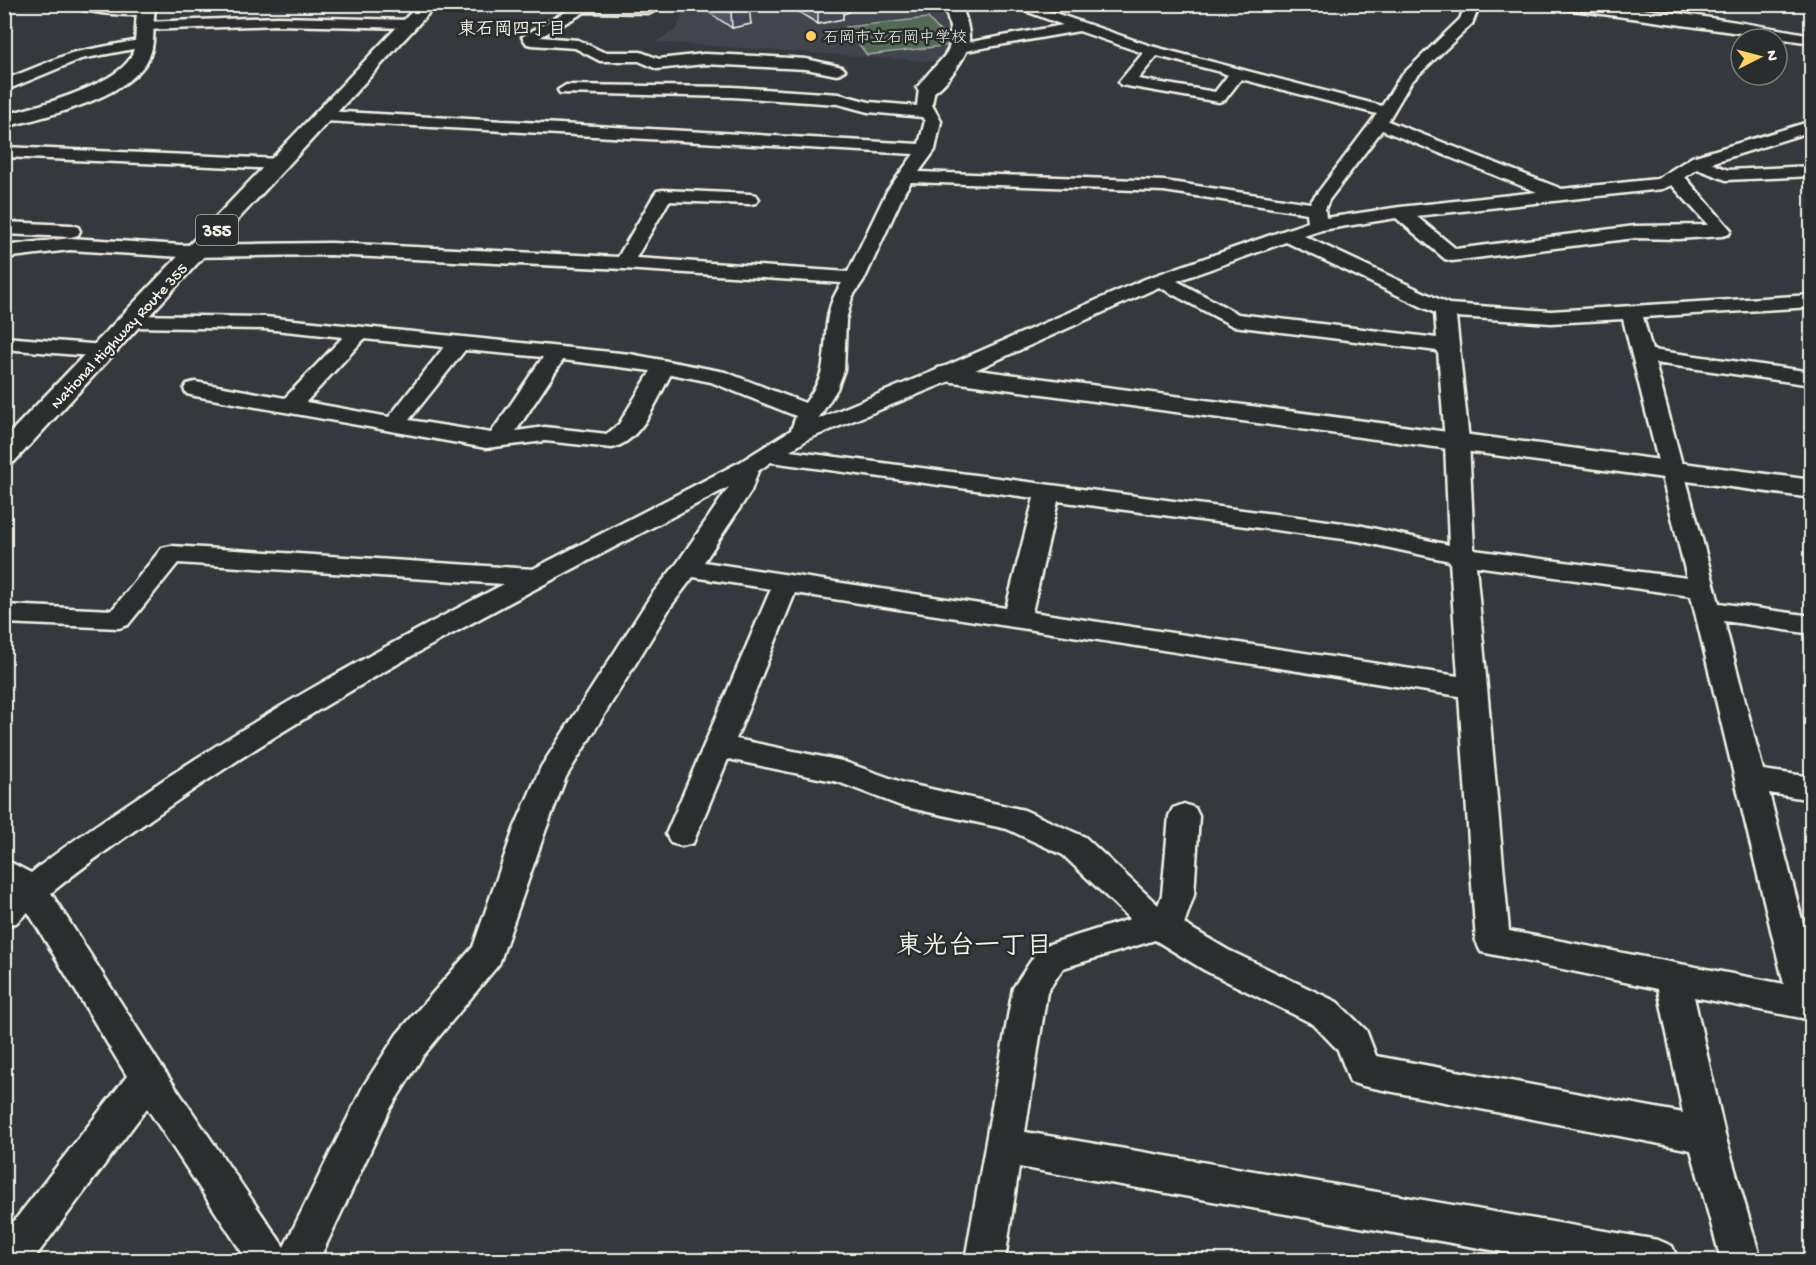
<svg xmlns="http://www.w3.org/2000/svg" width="1816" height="1265" font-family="'Gochi Hand','Klee One',sans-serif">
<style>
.built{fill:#42454d}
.green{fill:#526a57;stroke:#a3aea0;stroke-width:1.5}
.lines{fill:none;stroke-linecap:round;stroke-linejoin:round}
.minor-casing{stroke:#f4f1e8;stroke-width:5}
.tertiary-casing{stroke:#f4f1e8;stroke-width:5}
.trunk-casing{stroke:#f4f1e8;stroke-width:5}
.minor{fill:#2a2d2e;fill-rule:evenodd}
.tertiary{fill:#2a2d2e;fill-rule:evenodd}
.trunk{fill:#2a2d2e;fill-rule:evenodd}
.wall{fill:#525565;stroke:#f4f1e8;stroke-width:1.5}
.shaded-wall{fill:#424552;stroke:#f4f1e8;stroke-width:1.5}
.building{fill:#5f6375;stroke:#f4f1e8;stroke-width:1.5}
.poi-dot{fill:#ffd166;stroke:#2a2d2e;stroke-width:2}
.labels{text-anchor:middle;stroke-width:5;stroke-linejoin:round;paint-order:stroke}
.far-poi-label{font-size:16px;fill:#f4f1e8;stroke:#2a2d2e;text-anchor:start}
.far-street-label{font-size:16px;fill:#f4f1e8;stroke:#2a2d2e}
.far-neighbourhood-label{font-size:18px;font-weight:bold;fill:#f4f1e8;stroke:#2a2d2e}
.shield{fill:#2a2d2e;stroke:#b7b6b0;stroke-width:1.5}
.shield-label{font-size:18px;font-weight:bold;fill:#f4f1e8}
.near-neighbourhood-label{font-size:26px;font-weight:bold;fill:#f4f1e8;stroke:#2a2d2e}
</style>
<rect width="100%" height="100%" fill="#35383c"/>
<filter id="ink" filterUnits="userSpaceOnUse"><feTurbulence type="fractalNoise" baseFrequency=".0167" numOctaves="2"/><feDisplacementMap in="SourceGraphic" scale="12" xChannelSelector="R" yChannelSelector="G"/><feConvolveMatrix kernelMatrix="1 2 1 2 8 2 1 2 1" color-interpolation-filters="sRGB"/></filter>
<g filter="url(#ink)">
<path class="built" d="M659,5H949L954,45L940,62L655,42L677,29L683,12Z"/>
<path class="green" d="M928,18L952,45L867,55L846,27Z"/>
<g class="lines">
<g class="minor-casing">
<path id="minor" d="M68,4L146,6L153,10C141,21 86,11 70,7Z
M1007,4H1029L1151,46L1382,106L1400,77L1460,19L1466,4H1480L1472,24L1411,82L1388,121L1562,189L1657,179L1692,157L1812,121V131L1711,163L1728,170L1812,166V176L1726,180L1697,169L1685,177L1731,230L1729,234L1722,236L1678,239L1635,238L1452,261L1445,259L1396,218L1322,230L1304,236L1449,304L1551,311L1812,295V307L1643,317L1652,350L1812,372V385L1655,363L1719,603L1812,616V634L1724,621L1763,770L1812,777V800L1769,793L1812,958V1020L1694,997L1725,1135L1761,1260H1721L1691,1150L1363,1086L1350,1082L1338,1050L1313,1024L1204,970L1155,940L1063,968L1047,992L1025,1132L1658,1240L1672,1246L1678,1260H1548L1019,1167L1005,1260H965L1013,988L1040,947L1130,919L1063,855L1007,829L901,806L838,782L728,759L693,843L682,846L671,843L666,834L771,589L693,577L671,606L566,777L546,829L499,964L423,1056L390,1109L319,1260H247L147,1108L33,1260H4V1234L127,1076L28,912L16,923L4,926V894L8,891L4,889V859L31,873C64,846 99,823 135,799C253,718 377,650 504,584L178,563L128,625L119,628L4,623V605L112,610L162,548L171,546L533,569L740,462L791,430L796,416L711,382L671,374C657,399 642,441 612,448L545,441L486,448L195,396L187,394L184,389L187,384L195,382L285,398L343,337L265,329L131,327L124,325L121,321L124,317L131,315L265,317L630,354L725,372L805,403C812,393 819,383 822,370C829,337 821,313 842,283L624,269L331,255L181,257L70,250L4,258V246L70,238L181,245L331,243L618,257L654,195L657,191L663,190L750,194L756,195L759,199L756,203L750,204L669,201L636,258L848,272L887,191L914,154L325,121L317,116L325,111L919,144L925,121L922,117L868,112L838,104L732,97L560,93L558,90L566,85L732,87L839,94L869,102L917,106L919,88L927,83L935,88L932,105L941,121L935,150L919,172L1164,181L1310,203L1377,114L1241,79L1225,100L1219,102L1121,85L1119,82L1143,53L1079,31L960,52L955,51L953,48L960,44L1063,25ZM1157,56L1221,72L1228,75L1215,92L1138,79ZM1382,130L1537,192L1400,207L1326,218L1325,209L1329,200ZM911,182L1164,191L1307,213L1308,222L1145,279L939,369L818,419L837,389L844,370L846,320L852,297L865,278L905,191ZM1672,185L1708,225L1635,226L1456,249L1416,216L1662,189ZM1286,242L1435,313L1437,338L1238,314L1177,281ZM1159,287L1233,326L1438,351L1445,441L1449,545L1358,525L790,451L808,439L955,379ZM1456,317L1551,323L1623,319L1687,578L1474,550L1469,441ZM364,339L444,347L389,417L306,402ZM465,350L543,357L491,433L409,420ZM563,360L651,371L619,424L607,434L545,427L516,431ZM771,462L1034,498L1006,608L704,562L751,491L758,471ZM729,487L678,562L652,594L541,767L514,829L473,947L397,1034L364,1085L284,1247L161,1066L51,893C86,864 124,838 161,812C340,686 536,589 729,487ZM1058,501L1358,541L1450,561L1458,676L1032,612ZM1476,566L1691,596L1784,984L1509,931ZM795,593L1459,696L1476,942L1481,952L1658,989L1683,1113L1376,1056L1366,1030L1337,1002L1228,950L1184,924L1194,895L1199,816L1195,808L1184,804L1173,808L1169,816L1162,895L1158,905L1085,837L1024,810L904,783L842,761L736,739Z
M1552,4C1637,4 1728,20 1812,35V43L1559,8Z
M577,5H650L657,9L650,13L585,12L540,37L578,40L603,52H641L659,59L704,54L755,56L806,59L842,67L845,70L837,75L806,69L704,64L657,69L639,61H600L575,48L532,45L527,44L522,37Z
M278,17L410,20L417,24L410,28L278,25L144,30L137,26L144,22Z
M144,39L151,43L149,46L81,59L4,91V80L71,53Z
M4,147L279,159L285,160L288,164L285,168L279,169L4,157Z
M4,222L71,225L78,227L80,231L78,235L71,237L4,234Z
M4,337L103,345L110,347L114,351L110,355L103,357L4,349Z"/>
</g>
<g class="tertiary-casing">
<path id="tertiary" d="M139,4H156C151,22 157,43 148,59C127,99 45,117 4,127V115C35,107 119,85 132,55C138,39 134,21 139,4Z
M944,4H961C965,16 970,29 969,42C968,55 946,85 934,92C930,94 925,93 920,92L917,88C944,50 961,58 944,4Z
M947,366L1812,480V498L938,380L934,374L938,368Z"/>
</g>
<g class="trunk-casing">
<path id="trunk" d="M419,4H437L14,462L4,464V439Z"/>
</g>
<use href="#minor" class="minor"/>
<use href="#tertiary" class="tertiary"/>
<use href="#trunk" class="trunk"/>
</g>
<path class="wall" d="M697,4H746L751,24L732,28Z
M786,4H849V12L843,14V19L818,24Z"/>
<path class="shaded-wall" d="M830,4H849V12L843,14V19L818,24V7Z
M749,7L751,24L732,28L731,11Z"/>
<path class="building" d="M721,4H746L749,7L731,11Z
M813,4H830L818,7Z"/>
</g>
<circle class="poi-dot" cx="811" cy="36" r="6"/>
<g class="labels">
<g class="far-poi-label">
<text x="823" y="42">石岡市立石岡中学校</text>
</g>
<g class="far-street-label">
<text transform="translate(118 335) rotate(-47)" y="6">National Highway Route 355</text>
</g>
<g class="far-neighbourhood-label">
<text x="512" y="34">東石岡四丁目</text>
</g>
<rect class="shield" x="196" y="215" width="42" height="30" rx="4.5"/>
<g class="shield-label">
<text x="217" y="236">355</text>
</g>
<g class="near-neighbourhood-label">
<text x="974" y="953">東光台一丁目</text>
</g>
</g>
<rect width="1816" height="1265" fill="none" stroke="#2a2d2e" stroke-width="24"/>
<rect x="12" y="12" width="1792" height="1241" fill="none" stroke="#f4f1e8" stroke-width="2" filter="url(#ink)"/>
<g transform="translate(1759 57) rotate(84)"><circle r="28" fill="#2a2d2e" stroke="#7b7b78" stroke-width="1.5"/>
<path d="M0-4.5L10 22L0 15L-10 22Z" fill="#ffd166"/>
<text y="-9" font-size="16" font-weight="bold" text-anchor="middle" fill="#f4f1e8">N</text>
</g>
</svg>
